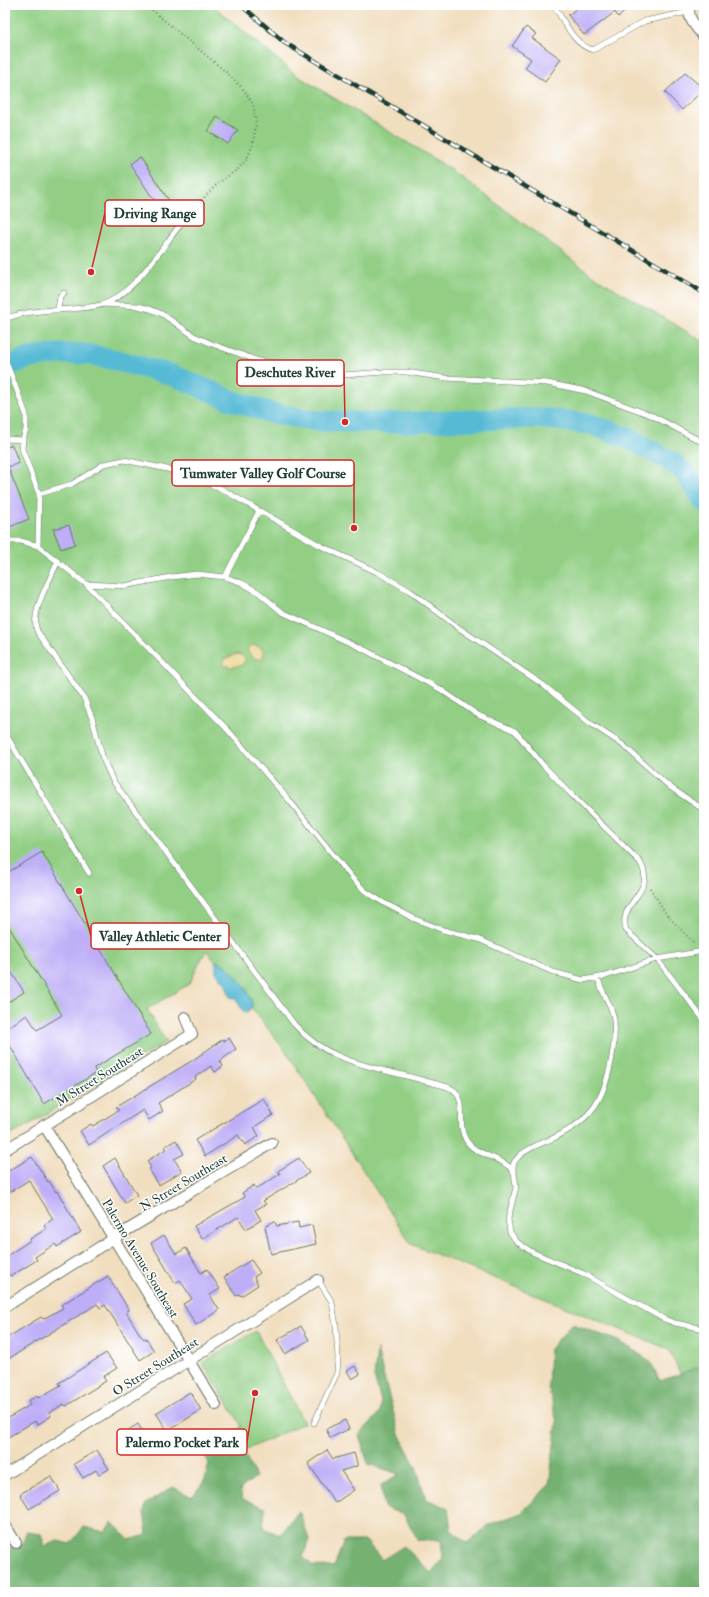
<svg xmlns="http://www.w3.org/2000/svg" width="709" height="1597" font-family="'IM FELL Double Pica',serif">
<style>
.green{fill:#92cf85;stroke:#58865c}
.forest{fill:#75b272;stroke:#4a7853}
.sand{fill:#eeda9e;stroke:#868c69}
.water{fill:#57bad5;stroke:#3b7c84}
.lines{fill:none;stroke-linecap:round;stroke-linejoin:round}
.river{stroke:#57bad5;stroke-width:21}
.building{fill:#beaef7}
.lane-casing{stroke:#687565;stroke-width:6}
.street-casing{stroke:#687565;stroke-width:12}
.path{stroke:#687565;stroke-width:2;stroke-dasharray:1 3;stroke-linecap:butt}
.lane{stroke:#fff;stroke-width:5}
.street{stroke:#fff;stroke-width:10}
.rail-casing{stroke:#1f3d34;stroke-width:4.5}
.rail{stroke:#fff;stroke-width:3;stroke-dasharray:9;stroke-linecap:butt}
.labels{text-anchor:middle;stroke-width:3;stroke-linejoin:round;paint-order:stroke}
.street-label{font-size:13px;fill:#1f3d34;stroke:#fff}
.leader{fill:none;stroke:#d62828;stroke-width:1.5}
.callout-dot{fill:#d62828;stroke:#fff;stroke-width:1.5}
.callout{fill:#fff;stroke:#d62828;stroke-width:1.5}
.callout-label{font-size:14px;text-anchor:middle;font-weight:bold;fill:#1f3d34}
</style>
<rect width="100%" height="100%" fill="#fff"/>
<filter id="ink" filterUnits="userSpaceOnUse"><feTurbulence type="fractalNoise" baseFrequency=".025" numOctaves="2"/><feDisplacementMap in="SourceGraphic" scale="8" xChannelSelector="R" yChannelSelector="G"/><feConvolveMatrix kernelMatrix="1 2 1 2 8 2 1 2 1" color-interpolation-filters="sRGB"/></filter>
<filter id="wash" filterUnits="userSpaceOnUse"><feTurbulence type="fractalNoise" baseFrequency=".012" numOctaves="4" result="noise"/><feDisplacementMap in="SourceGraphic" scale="16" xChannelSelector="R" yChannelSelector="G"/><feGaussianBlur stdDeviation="0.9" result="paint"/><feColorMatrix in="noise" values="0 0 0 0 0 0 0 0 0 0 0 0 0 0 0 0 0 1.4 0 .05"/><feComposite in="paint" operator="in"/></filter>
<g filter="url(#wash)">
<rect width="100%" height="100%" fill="#f1debf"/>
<path class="green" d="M5,5H212L296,75L449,168L595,277L704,342V1420L668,1349L411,1244L287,1053L206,950L189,984L147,1009L166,1042L5,1139Z
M256,1331L304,1423L248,1449L236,1431L242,1426L202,1363Z"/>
<path class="forest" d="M572,1324L619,1341L650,1361L660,1381L704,1365V1592H5V1564H9L11,1544H23L26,1532L41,1534L45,1546L58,1541L70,1544L84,1527L104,1532L112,1522L129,1540L147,1535L144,1512L146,1504L173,1487L192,1497L205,1480L209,1463L196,1441L213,1431L245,1455L256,1477L240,1489L242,1499L265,1508L263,1528L280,1535L299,1511L309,1539L303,1557L313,1566L334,1567L344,1541H366L382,1560L404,1546L431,1573L443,1558L441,1540H418L404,1515L384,1507L381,1485L399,1474L368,1464L359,1435L380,1413L381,1401L374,1377L377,1350L399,1434L416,1467L426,1499L448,1508L451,1530L467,1543L489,1525L521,1513L549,1485L557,1422L548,1386L550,1349Z"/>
<path class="sand" d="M250,645L257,646L263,649V659H256L250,655L247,650Z
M237,654L241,655L246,659L242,665L231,667L224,665V659Z"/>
<path class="water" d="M216,961C228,962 255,996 252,1007L246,1013L244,1012L235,998L230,997L226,984L216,972Z"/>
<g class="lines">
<path class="river" d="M5,367L29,358L58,354H86L115,360L172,375L231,400L271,413L318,421L387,423L537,418L591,424L628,438L672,462L685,473L704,501"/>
</g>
<g id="blocks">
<path class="building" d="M572,5H634L618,17L615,12L584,35L568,15L576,9Z
M526,27L536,34L532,38L561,59L545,82L525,68L531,59L512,46Z
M685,73L704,89L682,110L665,92Z
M217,117L238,130L228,144L208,131Z
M140,157L170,202L160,209L130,164Z
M12,445L19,463L8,467L29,519L5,529V448Z
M69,525L75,544L61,549L53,529Z
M42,852L151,1034L94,1068L96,1073L44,1104L5,1037V1029L27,1015L37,1030L62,1015L5,920V874Z
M5,962L24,992L5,1004Z
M229,1038L236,1049L220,1061L223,1066L215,1072L211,1066L195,1077L196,1079L158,1103L163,1111L149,1120L143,1110L89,1145L80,1131L91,1124L93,1126L119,1110L116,1107L193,1060L223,1039L224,1041Z
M264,1099L273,1115L254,1127L259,1136L245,1145L238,1135L205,1156L195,1140Z
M176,1140L184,1154L174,1159L182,1171L159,1185L149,1169L151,1168L147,1161L166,1149L164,1147Z
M32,1157L48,1182L49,1181L56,1192L57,1191L81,1232L57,1247L55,1244L35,1257L37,1260L11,1276L9,1274L5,1277V1257L31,1240L30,1239L46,1229L44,1225L53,1219L29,1180L5,1195V1173Z
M115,1158L137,1195L125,1203L103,1166Z
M299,1158L309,1173L263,1201L266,1204L255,1210L261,1220L246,1229L238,1217L202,1239L194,1226L245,1197L242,1193L254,1185L256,1189L280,1174L278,1171Z
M274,1221L277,1226L298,1222L299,1228L312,1225L316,1244L271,1254L265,1227Z
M164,1235L176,1254L186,1248L201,1273L207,1269L220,1289L210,1295L219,1310L196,1325L183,1304L192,1299L180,1280L175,1283L151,1243Z
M251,1260L260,1273L254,1277L258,1285L241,1296L239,1294L236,1296L224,1277Z
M108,1276L129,1310L126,1312L141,1336L144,1339L146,1338L154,1351L140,1360L105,1305L100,1308L97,1304L5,1361V1339L41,1317L43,1319L63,1308L61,1305Z
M301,1326L309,1340L285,1354L277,1340Z
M106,1353L117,1368L103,1377L106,1381L66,1406L64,1404L49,1413L51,1416L37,1425L35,1421L5,1439V1420L30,1405L28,1401L37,1396L38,1398L61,1385L59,1383Z
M355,1366L360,1374L352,1379L347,1371Z
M190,1392L201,1410L168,1431L156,1413Z
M345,1420L349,1429L330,1438L326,1429Z
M138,1424L148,1439L127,1453L117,1437Z
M97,1450L109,1469L99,1475L96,1470L83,1478L74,1464Z
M327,1450L333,1459L354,1453L357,1463V1466L341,1471L354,1490L335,1503L308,1463Z
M51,1476L60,1491L29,1509L20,1494Z"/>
</g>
</g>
<g filter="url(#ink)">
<use href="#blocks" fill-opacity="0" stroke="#687565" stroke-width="1"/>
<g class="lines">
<g class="lane-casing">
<path id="lane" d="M555,7C565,23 574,45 593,50L645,21L688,12
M103,304L138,306L150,309L162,314L194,336L212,344L259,361L309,373L343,375L384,372H406L446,378L547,383L586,391L653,416L704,443
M58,309L60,296L64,293
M5,319C34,307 65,312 96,306C131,300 159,251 180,225
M5,359L26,414V429L23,440L22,449L39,494
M5,439L23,440
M9,541H21L38,546L86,584L226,728L289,800L353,879L365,891L384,903L415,919L443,930L478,939L553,972L583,980L606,976L657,959L704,951
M38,546L39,494L72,484L104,464L124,460L167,469L218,487L321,546L377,572L410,591L459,628L542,684L590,723L623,745L670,787L704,810
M58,561C50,580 30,612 37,631L84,698L92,718L103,759L113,781L294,1024C328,1064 378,1067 425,1081C435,1084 446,1085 454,1090C468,1104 456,1124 466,1140C476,1157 503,1156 514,1172L516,1187L508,1219L510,1232L517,1242L532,1252L582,1273L664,1319L675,1323L704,1329
M225,577L259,511
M86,584L124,586L171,577L197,574L225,577L242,583L258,592L282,612L361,648L440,689L478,715L515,731L543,765L572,795L640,862C658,893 617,901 626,930L657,959L704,1020
M5,733L89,873
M513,1170C513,1167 513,1163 515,1161C522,1150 542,1143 554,1138C567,1131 580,1124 589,1113C608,1094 616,1047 614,1020C612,1004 601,993 598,978
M314,1423L337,1373L338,1357L336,1326L332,1302L318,1280"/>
</g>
<g class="street-casing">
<path id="street" d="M690,5C686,18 696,27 704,37
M44,1125L216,1405
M5,1150L192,1034L185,1017
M5,1307L114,1238L272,1143
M5,1475L318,1280
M5,1525L16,1543"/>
</g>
<path class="path" d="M146,5L226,72L244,90L253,104L256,123L253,144L247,159L237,170L218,183L184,219
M650,888L667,915L695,944"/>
<use href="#lane" class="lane"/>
<use href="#street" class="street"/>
<g class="rail-casing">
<path id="rail" d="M241,5L285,43L704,293"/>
</g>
<use href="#rail" class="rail"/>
</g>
</g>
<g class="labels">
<g class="street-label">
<text transform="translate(99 1076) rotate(-32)" y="5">M Street Southeast</text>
<text transform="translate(183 1182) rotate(-31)" y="5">N Street Southeast</text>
<text transform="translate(141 1258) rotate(59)" y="5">Palermo Avenue Southeast</text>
<text transform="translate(155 1366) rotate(-32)" y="5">O Street Southeast</text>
</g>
</g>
<path class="leader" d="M91 272L105 213M345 422L344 373M354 528L354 473M79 891L91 936M255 1393L247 1442"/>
<g class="callout-dot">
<circle cx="91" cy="272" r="4"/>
<circle cx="345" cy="422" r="4"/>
<circle cx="354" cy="528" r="4"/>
<circle cx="79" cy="891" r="4"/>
<circle cx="255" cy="1393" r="4"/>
</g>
<g class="callout">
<rect x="105" y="200" width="99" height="26" rx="4"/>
<rect x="237" y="360" width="107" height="26" rx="4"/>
<rect x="172" y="460" width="182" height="26" rx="4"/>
<rect x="91" y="923" width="138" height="26" rx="4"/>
<rect x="117" y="1429" width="130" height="26" rx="4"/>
</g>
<g class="callout-label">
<text x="155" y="218">Driving Range</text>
<text x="290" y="377">Deschutes River</text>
<text x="263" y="478">Tumwater Valley Golf Course</text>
<text x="160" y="941">Valley Athletic Center</text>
<text x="182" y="1447">Palermo Pocket Park</text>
</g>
<rect width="709" height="1597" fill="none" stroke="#fff" stroke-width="20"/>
</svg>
